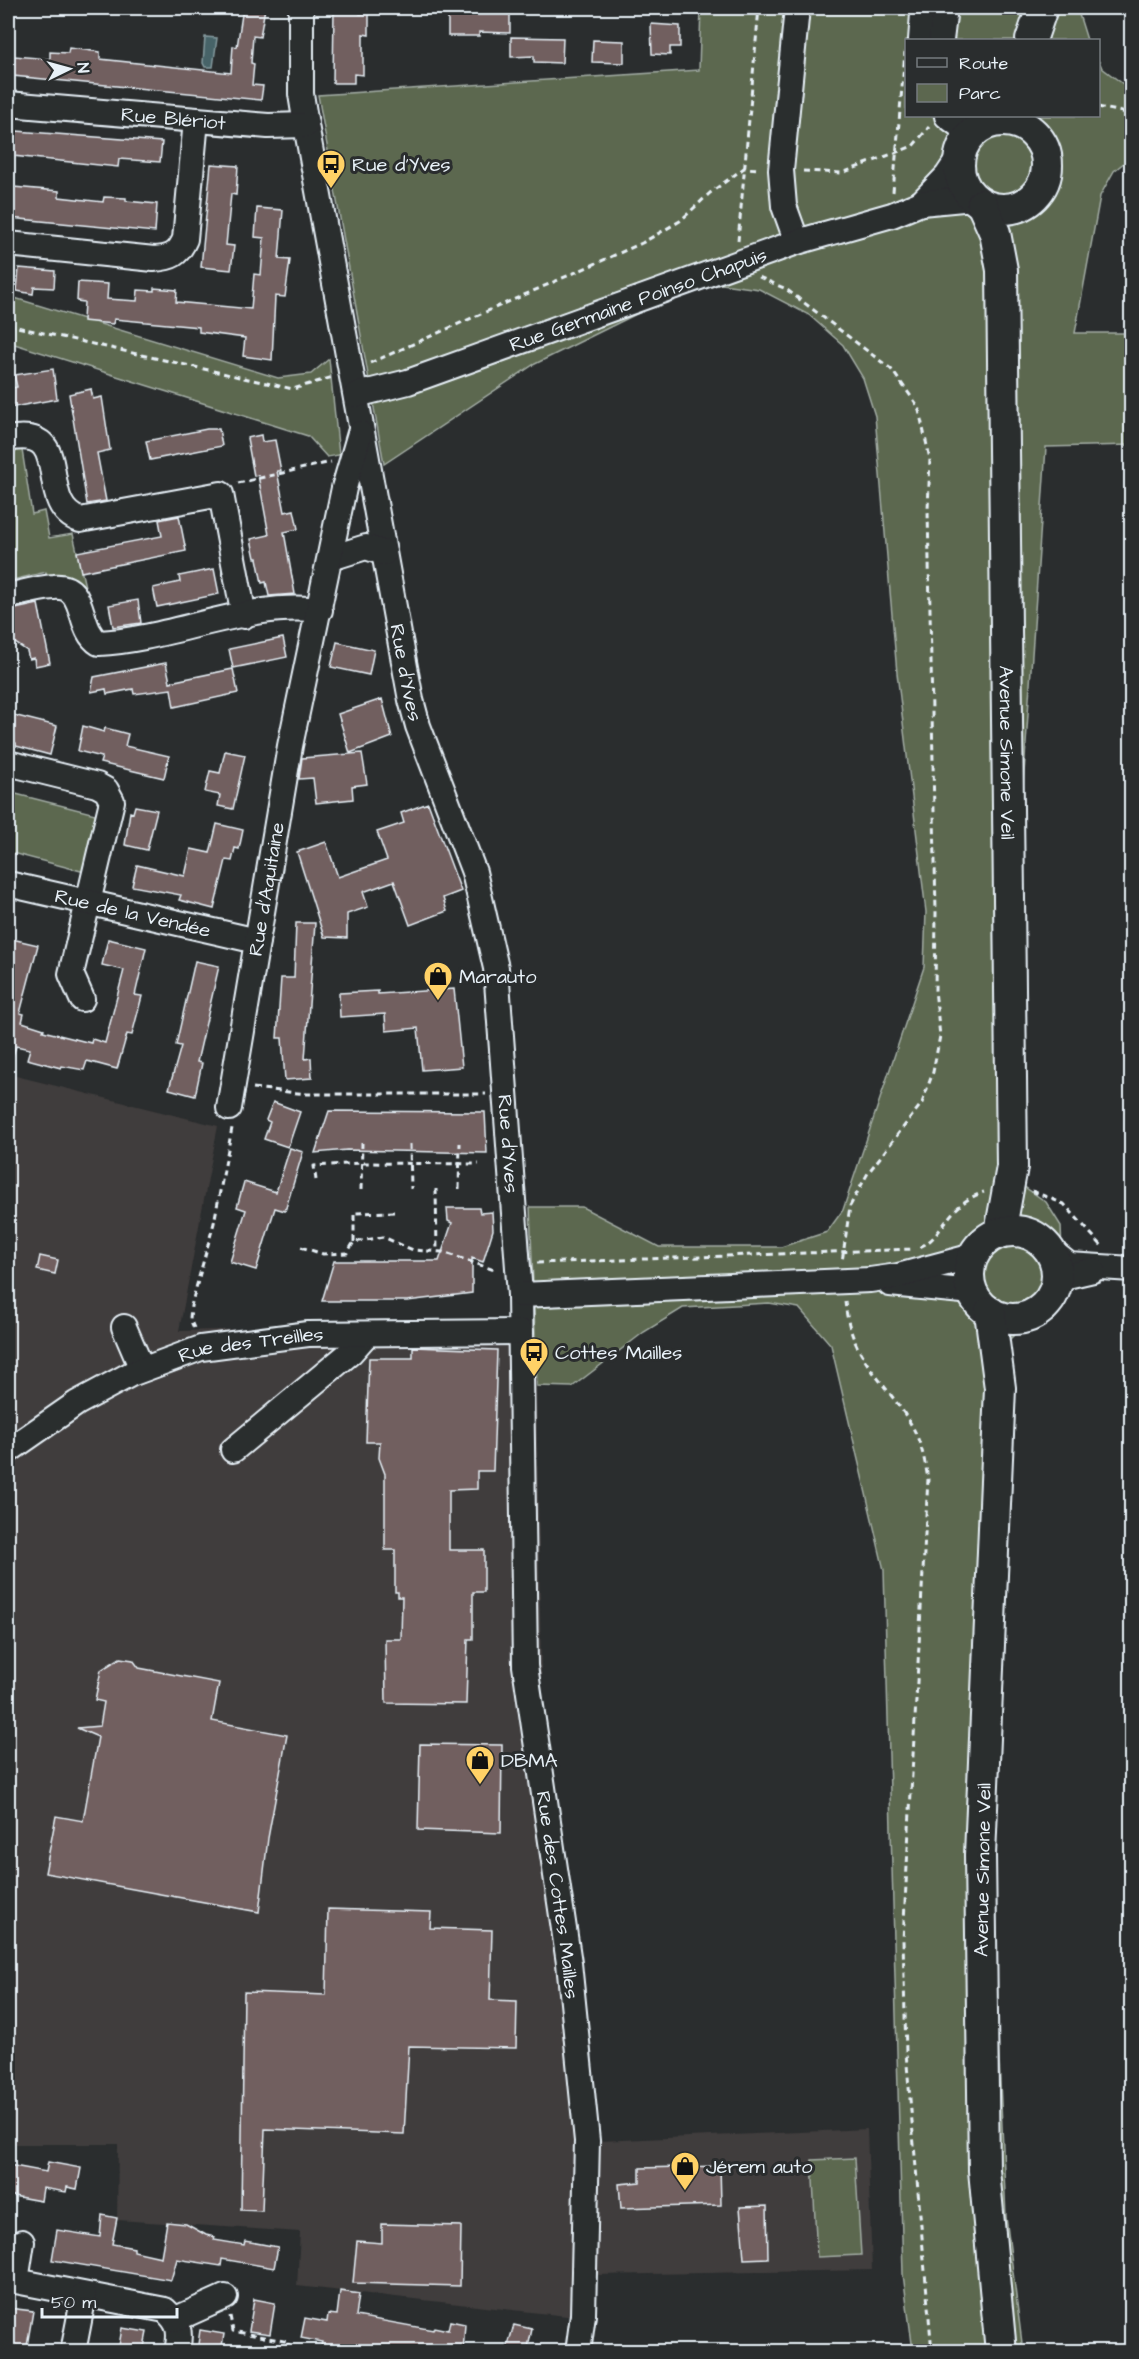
<svg xmlns="http://www.w3.org/2000/svg" width="1139" height="2359" font-family="'Architects Daughter',sans-serif">
<style>
.built{fill:#3f3c3c}
.green{fill:#5c674f;stroke:#a2aca4;stroke-width:1.5}
.water{fill:#466467;stroke:#879ca1;stroke-width:1.5}
.building{fill:#715e5e;stroke:#e8f1f8;stroke-width:1.5}
.lines{fill:none;stroke-linecap:round;stroke-linejoin:round}
.minor-casing{stroke:#e8f1f8;stroke-width:28}
.major-casing{stroke:#e8f1f8;stroke-width:34}
.path{stroke:#e8f1f8;stroke-width:3;stroke-dasharray:6 4.5;stroke-linecap:butt}
.minor{stroke:#2a2d2e;stroke-width:24}
.major{stroke:#2a2d2e;stroke-width:30}
.labels{text-anchor:middle;stroke-width:6;stroke-linejoin:round;paint-order:stroke}
.street-label{font-size:20px;fill:#e8f1f8;stroke:#2a2d2e}
.poi-label{font-size:20px;fill:#e8f1f8;stroke:#2a2d2e;text-anchor:start}
</style>
<rect width="100%" height="100%" fill="#2a2d2e"/>
<filter id="ink" filterUnits="userSpaceOnUse"><feTurbulence type="fractalNoise" baseFrequency=".0167" numOctaves="2"/><feDisplacementMap in="SourceGraphic" scale="12" xChannelSelector="R" yChannelSelector="G"/><feConvolveMatrix kernelMatrix="1 2 1 2 8 2 1 2 1" color-interpolation-filters="sRGB"/></filter>
<g filter="url(#ink)">
<path class="built" d="M8,1074L218,1126L179,1331L535,1321L542,1718L581,1955L599,2141L867,2129L872,2270L597,2275L594,2319L297,2286L300,2232L117,2220L118,2144H8Z"/>
<path class="green" d="M701,8H1077L1087,40H906V116H1098L1099,61L1102,68L1131,90V157L1114,171L1100,196L1075,333H1131V445L1046,447L997,1174L1020,1184L1046,1202L1061,1226L1062,1253L1044,1306L1010,1339L988,1396L994,1944L1006,2217L1023,2351H913L903,2274L884,1570L831,1345L799,1308L769,1303L683,1308L644,1332L572,1387L537,1386L530,1207H582L659,1247H781L827,1232L843,1210L924,967L926,912L897,673L875,416L863,378L843,345L809,315L759,289L722,284L685,290L533,365L384,464L318,95L699,70Z
M8,296L278,378L311,374L329,359L339,455L327,457L308,436L8,342Z
M22,450L32,514L44,511L49,538L73,534L86,591L71,579L49,577L46,572L8,581V453Z
M8,792L99,815L85,872L8,852Z
M855,2158L861,2255L817,2257L812,2160Z"/>
<path class="water" d="M205,37L217,38L213,67H205L203,63Z"/>
<path class="building" d="M243,8H265L260,37L253,36L251,63L254,64L252,85L263,86L261,100L13,76L14,56L50,59V52L68,53L69,48L100,52V59L231,73L233,46L237,47Z
M334,9L360,10V14L369,13V35L363,34V75L354,74V83H333Z
M448,13L510,14V33L479,32V36H448Z
M651,24L680,26V47H670V55L652,54Z
M511,37L563,38L562,63L534,62V56L511,57Z
M593,40L624,41V63L592,62Z
M16,131L162,142L160,162L119,159L118,167L13,156Z
M211,164L238,166L236,195L231,194L226,245L234,246L231,270L201,267Z
M13,187L59,191V197L103,202L104,197L126,198V201L157,204L155,232L10,218Z
M257,208L283,210L279,259L290,260L285,297L275,296L272,360L243,356L245,338L199,332V327L114,319L113,324L83,321L84,302L77,301L78,282L108,284L107,299L137,301L138,290L154,291V288L177,290L176,302L251,309L254,274L261,275L264,238L255,237Z
M19,268L55,271L54,288L34,287L33,294L17,291Z
M53,369L57,399L8,408V389L17,387L14,375Z
M91,389L93,399L102,397L110,450L97,453L106,501L87,504L69,394Z
M207,429H219L222,446L150,460L146,441Z
M261,435L262,442L275,440L281,471H277L285,512L294,510L298,529L284,532L295,594L269,596L266,582L262,583L257,558H255L251,539L269,535L258,475L254,476L247,438Z
M179,516L186,551L81,572L77,552L162,536L159,520Z
M214,569L219,594L157,607L153,588L180,582L179,576Z
M138,600L141,623L113,627L109,605Z
M38,604L50,663L35,666L34,658L29,659L27,651L8,638V628L15,626L11,610Z
M283,638L287,657L233,668L229,649Z
M337,642L374,650L369,675L331,667Z
M166,663L170,682L233,669L238,693L174,707L171,689L134,694L133,689L107,694L106,689L91,692L94,677Z
M382,699L392,737L350,753L338,714Z
M13,715L57,726L50,755L16,746V743L8,741Z
M83,726L104,732L105,728L128,734L125,746L169,756L164,778L100,763L102,757L78,751Z
M225,751L245,755L233,809L218,806L220,795L205,792L210,771L220,773Z
M362,753L367,784L352,786L353,799L316,803L313,778L299,779L302,758Z
M428,803L461,891L443,898L447,911L410,925L394,881L363,892L368,907L347,914V938L324,937L297,852L326,842L338,877L387,860L377,832L404,823L401,813Z
M135,806L157,810L147,850L125,845L130,812L133,813Z
M217,824L243,830L239,849L235,848L232,861L226,860L214,909L179,900L181,895L132,886L137,865L185,876L191,849L210,853Z
M296,923H315L305,1059L311,1058L312,1078L285,1080L282,1038H277L281,978H294Z
M12,939L38,945L20,1013L24,1014L22,1022L44,1029L43,1031L91,1043L92,1039L105,1043L124,970L102,965L108,939L146,948L135,995L142,996L132,1035L127,1034L117,1069L87,1061L84,1070L62,1066L61,1068L27,1059L30,1049L16,1046L12,1058L8,1057V960Z
M195,961L219,966L197,1062L202,1063L195,1096L169,1089L181,1046L176,1045Z
M454,989L462,1067L422,1070L418,1028L386,1031L385,1014L340,1017L339,993L378,991V994Z
M273,1102L300,1112L288,1147L264,1139L270,1122L266,1120Z
M329,1111L485,1112L487,1153L347,1150L315,1153Z
M290,1148L303,1152L285,1211L275,1208L256,1270L230,1262L246,1210L237,1207L244,1182L276,1192Z
M447,1208H479L480,1213L492,1212L493,1230L483,1262L472,1258V1293L407,1301H322L334,1261H439L452,1223L448,1221Z
M40,1256L58,1260L55,1274L37,1270Z
M413,1347L497,1350L493,1471H477V1489L449,1490V1550H484V1592H473V1639H468L466,1704L386,1703L385,1639H401L402,1597H398V1592H395V1550H385V1474L379,1458L380,1442H366L369,1358H413Z
M120,1658L133,1660L139,1668L219,1683L212,1721L287,1735L268,1838L259,1912L45,1873L56,1816L83,1821L98,1737L77,1728L100,1726L104,1702L95,1700L101,1670Z
M420,1744L502,1745L501,1833L418,1830Z
M328,1909L431,1912L430,1928L492,1930L490,2000L517,2001L516,2048L409,2046L404,2134L265,2129L262,2211L241,2210L244,1992L326,1995Z
M48,2162L81,2168L77,2189L67,2187L66,2192L43,2188L41,2201L8,2195V2165L46,2172Z
M720,2166L721,2205L621,2208L619,2184L640,2182V2168Z
M767,2206L768,2258L744,2259L740,2207Z
M102,2215L117,2218L112,2244L134,2248V2251L161,2257L167,2222L186,2224L206,2235L215,2237L214,2240L244,2245L245,2241L278,2247L274,2268L222,2259L221,2266L177,2259L171,2280L52,2260L57,2230L100,2237Z
M382,2224L461,2226L460,2286L353,2283L357,2241L382,2243Z
M340,2291L359,2294L356,2316L433,2330L434,2327L448,2330L450,2321L465,2324L463,2352H373L343,2346V2349L321,2346L322,2342L301,2338L305,2318L327,2322L328,2314L337,2315Z
M254,2299L275,2303L270,2334L249,2331Z
M8,2308L33,2311L26,2352H8Z
M514,2325L532,2329L527,2352H506Z
M122,2328L147,2332L143,2352H118Z
M200,2330L224,2334L221,2352H197Z"/>
<g class="lines">
<g class="minor-casing">
<g id="minor">
<path id="s1" d="M301,8V94L306,125L411,700L418,726L474,872L496,968L520,1295L525,1666L569,1963L587,2141L583,2315L578,2352"/>
<path d="M921,40L923,14"/>
<path d="M941,40L944,16"/>
<path id="s2" d="M8,104L268,126L306,125"/>
<path d="M947,116L971,134"/>
<path d="M921,203L947,176L959,158"/>
<path d="M797,242L784,206L781,170L797,8"/>
<path d="M8,244L154,259C171,258 178,255 185,239L196,120"/>
<path id="s3" d="M356,395L408,382L797,242L892,215L921,203L973,198"/>
<path d="M8,439C77,425 33,504 80,520L221,494L244,616"/>
<path d="M331,558L366,547L384,553"/>
<path d="M8,596C22,593 38,588 54,587C88,584 76,629 99,643C169,640 251,600 320,610"/>
<path d="M8,763L97,785L106,790L112,801L71,974L82,999"/>
<path id="s4" d="M8,884L257,941"/>
<path id="s5" d="M229,1108L290,746L344,488L360,433"/>
<path d="M1050,1250L1069,1265L1132,1269"/>
<path d="M890,1284L973,1292"/>
<path d="M1056,1286L1067,1276L1093,1270"/>
<path d="M520,1295L870,1280L898,1276L973,1256"/>
<path d="M124,1327L142,1369"/>
<path d="M233,1450L351,1352L367,1334"/>
<path id="s6" d="M8,1451L77,1403L131,1374L201,1348L308,1334L521,1332"/>
<path d="M22,2242L16,2281L165,2310C180,2323 181,2332 177,2352"/>
<path d="M176,2319L225,2297"/>
<path d="M73,2352L84,2295"/>
</g>
</g>
<g class="major-casing">
<g id="major">
<path d="M1031,40L1042,8"/>
<circle cx="1003" cy="165" r="44"/>
<path id="s7" d="M982,204L995,233L1002,270L1012,1167L1000,1233"/>
<circle cx="1013" cy="1275" r="44"/>
<path d="M990,1312L1000,1388L980,1855L984,2170L1001,2352"/>
</g>
</g>
<path class="path" d="M1098,107L1132,114
M803,171L842,173L913,146L929,127
M893,192L905,52
M738,241L759,8
M759,277L786,289L891,369L918,406L930,459L928,510L936,913L935,990L940,1036L933,1072L922,1103L868,1173L850,1206L842,1262
M8,325L293,389L333,377
M370,363L642,243L680,221L710,193L744,168L760,169
M238,483L331,462
M253,1088L307,1094H486
M410,1144L411,1189
M316,1180L314,1166L362,1163L479,1164
M436,1189L437,1251
M459,1189L460,1143
M361,1190L362,1143
M1032,1191L1064,1204L1102,1246
M354,1242V1213L397,1212
M301,1247L323,1254L347,1253L354,1242L383,1237L413,1250L443,1252L497,1271
M920,1247C945,1236 945,1205 984,1192
M537,1263L914,1249
M845,1301C850,1360 885,1379 912,1426C921,1442 925,1461 928,1479L903,1940L906,2053L932,2352
M194,1328L190,1319L191,1306L214,1223L232,1128
M230,2316L233,2331L289,2342L287,2352"/>
<use href="#minor" class="minor"/>
<use href="#major" class="major"/>
</g>
</g>
<defs>
<g id="bus-pin" transform="scale(1.5)"><path d="M0 17L-7.5 6A9.5 9.5 0 1 1 7.5 6Z" fill="#ffd166" stroke="#2a2d2e"/><path d="M-5-6H5V4H4V6H2V4H-2V6H-4V4H-5ZM-3.5-4V0h7V-4ZM-3.5 1.2v1.5H-2V1.2ZM2 1.2v1.5H3.5V1.2Z" fill="#111"/></g>
<g id="shop-pin" transform="scale(1.5)"><path d="M0 17L-7.5 6A9.5 9.5 0 1 1 7.5 6Z" fill="#ffd166" stroke="#2a2d2e"/><path d="M-5-2.5h2.3a2.7 3.5 0 0 1 5.4 0H5L5.5 6h-11ZM-1.5-2.5h3a1.5 2.3 0 0 0-3 0Z" fill="#111"/></g>
</defs>
<g fill-rule="evenodd">
<use href="#bus-pin" x="331" y="164"/>
<use href="#shop-pin" x="438" y="976"/>
<use href="#bus-pin" x="534" y="1352"/>
<use href="#shop-pin" x="480" y="1760"/>
<use href="#shop-pin" x="685" y="2166"/>
</g>
<g class="labels">
<g class="street-label">
<text dy="7" stroke="none"><textPath href="#s2" startOffset="166">Rue Blériot</textPath></text>
<text dy="7" stroke="none"><textPath href="#s3" startOffset="298">Rue Germaine Poinso Chapuis</textPath></text>
<text dy="7" stroke="none"><textPath href="#s1" startOffset="674">Rue d'Yves</textPath></text>
<text dy="7" stroke="none"><textPath href="#s7" startOffset="552">Avenue Simone Veil</textPath></text>
<text dy="7" stroke="none"><textPath href="#s5" startOffset="222">Rue d'Aquitaine</textPath></text>
<text dy="7" stroke="none"><textPath href="#s4" startOffset="128">Rue de la Vendée</textPath></text>
<text dy="7" stroke="none"><textPath href="#s1" startOffset="1160">Rue d'Yves</textPath></text>
<text dy="7" stroke="none"><textPath href="#s6" startOffset="270">Rue des Treilles</textPath></text>
<text transform="translate(982 1870) rotate(-89)" y="7">Avenue Simone Veil</text>
<text dy="7" stroke="none"><textPath href="#s1" startOffset="1914">Rue des Cottes Mailles</textPath></text>
</g>
<g class="poi-label">
<text x="352" y="171">Rue d'Yves</text>
<text x="459" y="983">Marauto</text>
<text x="555" y="1359">Cottes Mailles</text>
<text x="501" y="1767">DBMA</text>
<text x="706" y="2173">Jérem auto</text>
</g>
</g>
<rect width="1139" height="2359" fill="none" stroke="#2a2d2e" stroke-width="30"/>
<rect x="15" y="15" width="1109" height="2329" fill="none" stroke="#e8f1f8" stroke-width="2" filter="url(#ink)"/>
<rect x="905" y="39" width="195" height="78" fill="#2a2d2e" stroke="#767b7f" stroke-width="1.5"/>
<rect x="917" y="58" width="30" height="9" fill="#2a2d2e" stroke="#767b7f" stroke-width="1.5"/>
<text x="959" y="69" font-size="18" fill="#e8f1f8">Route</text>
<rect x="917" y="84" width="30" height="18" fill="#5c674f" stroke="#767b7f" stroke-width="1.5"/>
<text x="959" y="99" font-size="18" fill="#e8f1f8">Parc</text>
<g transform="translate(69 69) rotate(85)" stroke="#2a2d2e" stroke-width="4.5" paint-order="stroke">
<path d="M0-4.5L10 22L0 15L-10 22Z" fill="#e8f1f8"/>
<text y="-9" font-size="16" font-weight="bold" text-anchor="middle" fill="#e8f1f8">N</text>
</g>
<path d="M42 2308v9h135v-9" fill="none" stroke="#e8f1f8" stroke-width="3"/>
<text x="51" y="2308" font-size="18" fill="#e8f1f8" stroke="#2a2d2e" stroke-width="4.5" paint-order="stroke">50 m</text>
</svg>
